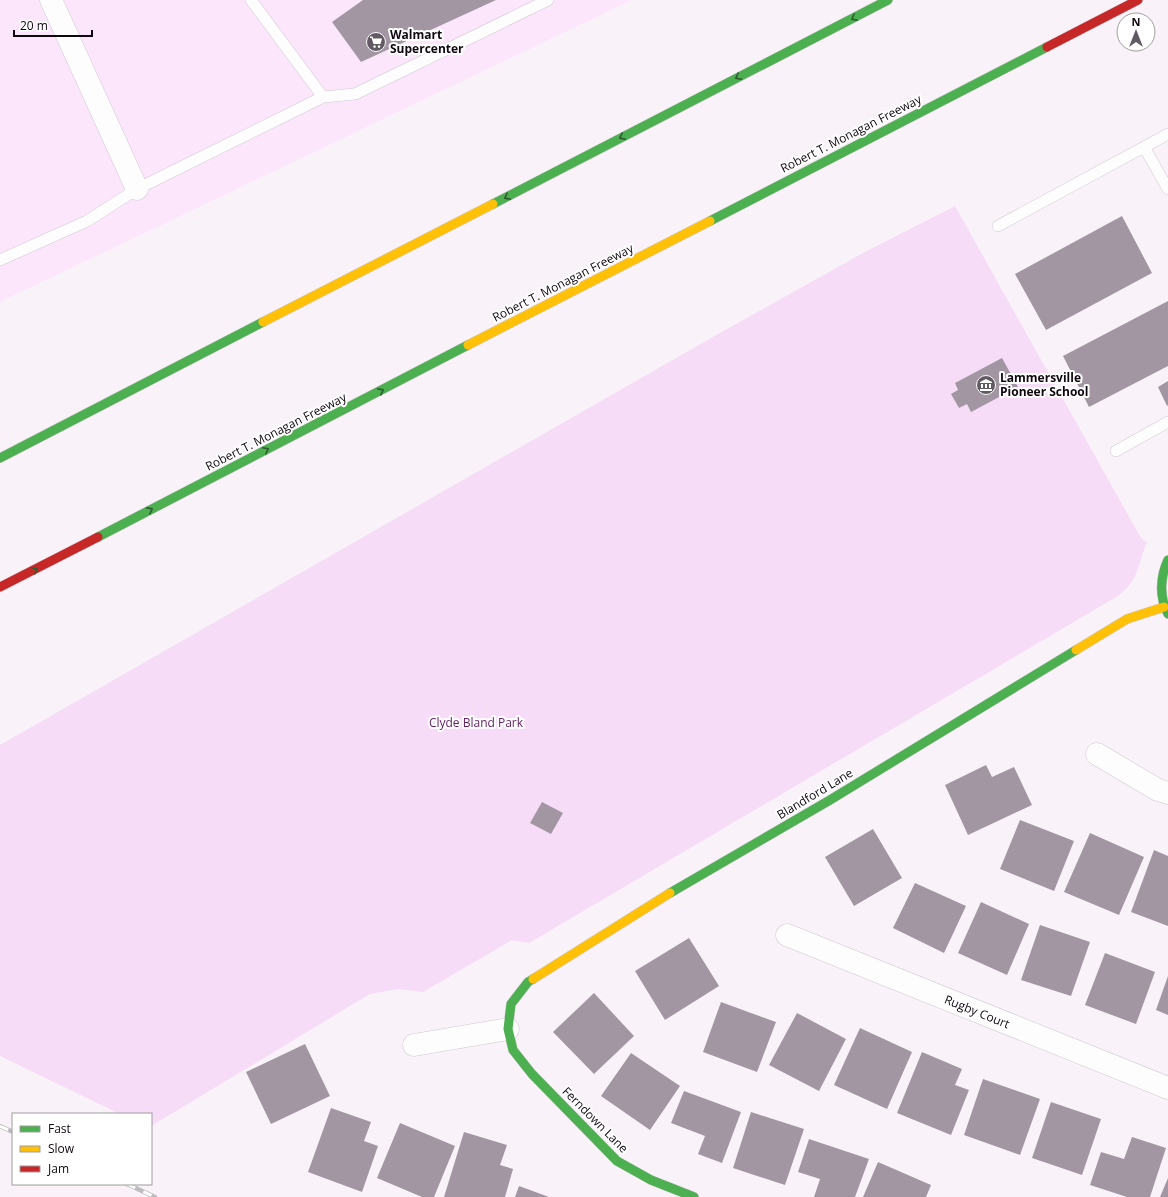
<svg xmlns="http://www.w3.org/2000/svg" width="1168" height="1197" font-family="'Open Sans',sans-serif">
<style>
.built{fill:#fbe6fb}
.green{fill:#f6dcf6}
.building{fill:#a396a3}
.lines{fill:none;stroke-linecap:round;stroke-linejoin:round}
.lane-casing{stroke:#d1c9d1;stroke-width:12}
.street-casing{stroke:#d1c9d1;stroke-width:23}
.fast-casing{stroke:#d1c9d1;stroke-width:10}
.slow-casing{stroke:#d1c9d1;stroke-width:10}
.jam-casing{stroke:#d1c9d1;stroke-width:10}
.lane{stroke:#fefdfe;stroke-width:11}
.street{stroke:#fefdfe;stroke-width:22}
.fast{stroke:#4caf50;stroke-width:9}
.slow{stroke:#ffc107;stroke-width:9}
.jam{stroke:#c62828;stroke-width:9}
.rail-casing{stroke:#bebcbe;stroke-width:4.5}
.rail{stroke:#fff;stroke-width:3;stroke-dasharray:9;stroke-linecap:butt}
.oneway{stroke:#2e5c30}
.labels{text-anchor:middle;stroke-width:4;stroke-linejoin:round;paint-order:stroke}
.poi-label{font-size:12px;font-weight:bold;fill:#100810;stroke:#fff;text-anchor:start}
.street-label{font-size:12px;fill:#100810;stroke:#fff}
.park-label{font-size:12px;fill:#641a66;stroke:#fff}
</style>
<rect width="100%" height="100%" fill="#f9f3f9"/>
<path class="built" d="M0,0H632L0,302Z"/>
<path class="green" d="M955,206L1141,538L1147,542C1137,565 1140,579 1118,596L529,943L512,940L423,992L398,989L370,994L151,1126V1114H120L0,1056V745L711,338L863,253Z"/>
<path class="building" d="M363,0H496L361,62L332,22Z
M1122,216L1152,273L1046,330L1015,274Z
M1168,301V366L1089,407L1063,356Z
M1002,358L1018,387L971,412L967,404L959,408L951,394L958,390L955,383Z
M1168,381V405L1167,406L1158,387Z
M986,765L992,777L1014,767L1032,805L968,835L945,785Z
M542,802L563,813L551,834L530,823Z
M1020,820L1074,841L1054,891L1000,869Z
M873,829L902,878L854,906L825,857Z
M1090,833L1144,857L1119,915L1064,892Z
M1154,850L1168,856V926L1131,912Z
M915,883L966,906L944,953L893,928Z
M981,902L1029,924L1007,975L958,953Z
M1040,925L1090,942L1071,996L1021,980Z
M689,938L719,986L665,1020L635,971Z
M1105,953L1155,972L1136,1024L1085,1005Z
M1168,976V1015L1156,1010Z
M594,993L634,1036L594,1074L553,1032Z
M721,1002L776,1022L757,1072L703,1052Z
M797,1013L846,1039L819,1091L769,1065Z
M860,1028L912,1052L887,1109L834,1085Z
M305,1044L330,1096L271,1124L246,1072Z
M922,1052L962,1069L955,1085L969,1090L951,1135L897,1113Z
M631,1053L680,1086L650,1130L601,1096Z
M983,1079L1040,1099L1020,1155L964,1135Z
M684,1091L741,1112L722,1163L698,1154L705,1136L671,1123Z
M1051,1102L1101,1119L1082,1175L1032,1158Z
M331,1108L371,1122L364,1141L378,1146L362,1192L308,1172Z
M751,1112L804,1129L785,1185L733,1168Z
M400,1123L455,1146L434,1197H422L377,1178Z
M464,1132L507,1145L500,1165L513,1169L505,1197H444Z
M1132,1137L1166,1148L1150,1197H1127L1090,1185L1101,1152L1124,1159Z
M809,1139L869,1159L855,1197H814L820,1179L798,1172Z
M878,1162L931,1185L926,1197H863Z
M1168,1178V1197H1160Z
M519,1186L549,1197H515Z"/>
<g class="lines">
<g class="lane-casing">
<path id="lane" d="M251,0L323,97L355,94L548,0
M1144,147L1168,189
M998,226L1168,134
M0,260L87,221L137,189L323,97
M1116,451L1168,422"/>
</g>
<g class="street-casing">
<path id="street" d="M51,0L137,189
M1097,754L1158,790L1168,793
M787,935L1168,1088
M414,1045L508,1029"/>
</g>
<g class="fast-casing">
<path id="fast" d="M493,204L888,0
M710,221L1047,47
M0,458L263,322
M98,537L468,345
M1168,560C1160,577 1159,597 1168,614
M670,893L830,800L1076,650
M533,979L528,982L511,1004L508,1029L513,1050L532,1074L617,1161L651,1180L694,1197"/>
</g>
<g class="slow-casing">
<path id="slow" d="M263,322L493,204
M468,345L710,221
M1076,650L1127,619L1164,607
M533,979L670,893"/>
</g>
<g class="jam-casing">
<path id="jam" d="M1047,47L1138,0
M0,587L98,537"/>
</g>
<use href="#lane" class="lane"/>
<use href="#street" class="street"/>
<use href="#fast" class="fast"/>
<use href="#slow" class="slow"/>
<use href="#jam" class="jam"/>
<g class="rail-casing">
<path id="rail" d="M0,1126L13,1132
M127,1184L155,1197"/>
</g>
<use href="#rail" class="rail"/>
</g>
<defs><path id="oneway-chevron" d="M-2-3.5L2.5 0L-2 3.5" fill="none" stroke-width="1.6" stroke-linecap="round" stroke-linejoin="round"/></defs>
<g class="oneway">
<use href="#oneway-chevron" transform="translate(854 18) rotate(153)"/>
<use href="#oneway-chevron" transform="translate(738 77) rotate(153)"/>
<use href="#oneway-chevron" transform="translate(622 137) rotate(153)"/>
<use href="#oneway-chevron" transform="translate(507 197) rotate(153)"/>
<use href="#oneway-chevron" transform="translate(381 391) rotate(-27)"/>
<use href="#oneway-chevron" transform="translate(266 450) rotate(-27)"/>
<use href="#oneway-chevron" transform="translate(150 510) rotate(-27)"/>
<use href="#oneway-chevron" transform="translate(35 570) rotate(-27)"/>
</g>
<defs>
<g id="supermarket-disc" transform="scale(1)"><circle r="9.5" fill="#625a62" stroke="#fff"/><path d="M-6-5.5h2.5l.6 2H6L4.5 2H-2.5L-4.4-4H-6ZM-1.5 3.2a1.3 1.3 0 1 0 .1 0ZM3 3.2a1.3 1.3 0 1 0 .1 0Z" fill="#fff"/></g>
<g id="museum-disc" transform="scale(1)"><circle r="9.5" fill="#625a62" stroke="#fff"/><path d="M0-6L6-3V-2H-6V-3ZM-5-1h2V3h-2ZM-1-1h2V3h-2ZM3-1h2V3H3ZM-6 4H6V6H-6Z" fill="#fff"/></g>
</defs>
<g fill-rule="evenodd">
<use href="#supermarket-disc" x="376" y="42"/>
<use href="#museum-disc" x="986" y="385"/>
</g>
<g class="labels">
<g class="poi-label">
<text x="390" y="39">Walmart<tspan x="390" dy="14">Supercenter</tspan></text>
<text x="1000" y="382">Lammersville<tspan x="1000" dy="14">Pioneer School</tspan></text>
</g>
<g class="street-label">
<text transform="translate(851 134) rotate(-27)" y="4">Robert T. Monagan Freeway</text>
<text transform="translate(563 283) rotate(-27)" y="4">Robert T. Monagan Freeway</text>
<text transform="translate(276 432) rotate(-27)" y="4">Robert T. Monagan Freeway</text>
<text transform="translate(815 794) rotate(-31)" y="4">Blandford Lane</text>
<text transform="translate(977 1012) rotate(22)" y="4">Rugby Court</text>
<text transform="translate(595 1120) rotate(45)" y="4">Ferndown Lane</text>
</g>
<g class="park-label">
<text x="476" y="727">Clyde Bland Park</text>
</g>
</g>
<rect x="12" y="1113" width="140" height="72" fill="#ffffff" stroke="#9f9c9f"/>
<rect x="20" y="1126" width="20" height="6" fill="#4caf50" stroke="#9f9c9f"/>
<text x="48" y="1133" font-size="12" fill="#100810">Fast</text>
<rect x="20" y="1146" width="20" height="6" fill="#ffc107" stroke="#9f9c9f"/>
<text x="48" y="1153" font-size="12" fill="#100810">Slow</text>
<rect x="20" y="1166" width="20" height="6" fill="#c62828" stroke="#9f9c9f"/>
<text x="48" y="1173" font-size="12" fill="#100810">Jam</text>
<g transform="translate(1136 32)"><circle r="19" fill="#ffffff" stroke="#9f9c9f"/>
<path d="M0-3L7 15L0 10L-7 15Z" fill="#625a62"/>
<text y="-6" font-size="11" font-weight="bold" text-anchor="middle" fill="#100810">N</text>
</g>
<path d="M14 30v6h78v-6" fill="none" stroke="#100810" stroke-width="2"/>
<text x="20" y="30" font-size="12" fill="#100810" stroke="#ffffff" stroke-width="3" paint-order="stroke">20 m</text>
</svg>
